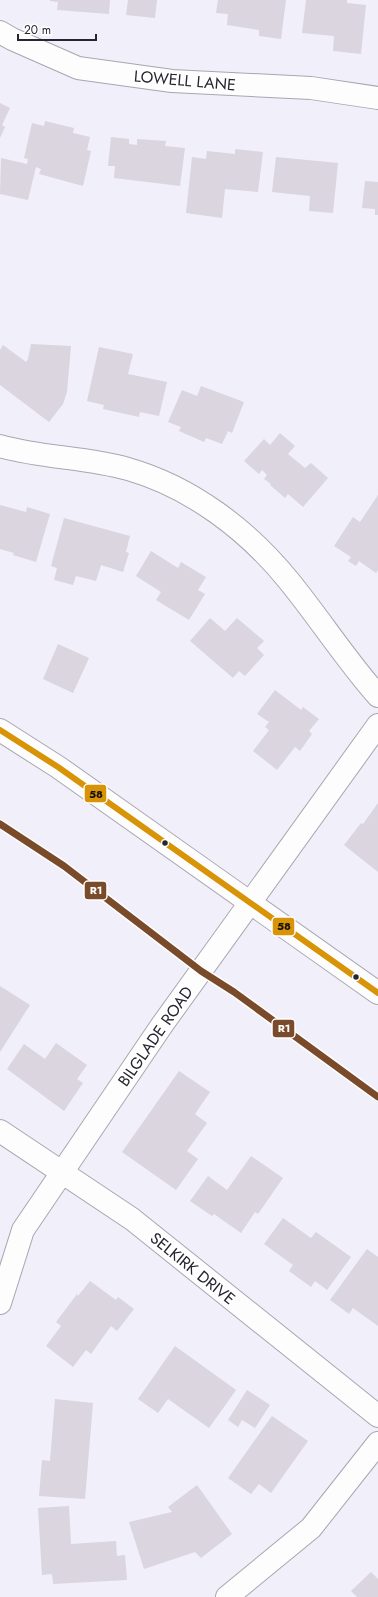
<svg xmlns="http://www.w3.org/2000/svg" width="378" height="1597" font-family="Jost,sans-serif">
<style>
.building{fill:#dad5df}
.lines{fill:none;stroke-linecap:round;stroke-linejoin:round}
.minor-casing{stroke:#a8a6b0;stroke-width:24}
.secondary-casing{stroke:#a8a6b0;stroke-width:24}
.minor{stroke:#fdfdfe;stroke-width:22}
.secondary{stroke:#fdfdfe;stroke-width:22}
.bus-1-casing{stroke:#fff;stroke-width:9}
.bus-1{stroke:#d89307;stroke-width:6}
.rail-1-casing{stroke:#fff;stroke-width:10}
.rail-1{stroke:#7a4b2a;stroke-width:7}
.bus-dot{fill:#272530;stroke:#fff;stroke-width:1.5}
.labels{text-anchor:middle;stroke-width:3.5;stroke-linejoin:round;paint-order:stroke}
.street-label{font-size:16px;fill:#272530;stroke:#fff}
.line-badge{stroke:#fff;stroke-width:1.5}
.badge-label{font-size:11px;text-anchor:middle;font-weight:bold;fill:#fff}
.pale-badge-label{font-size:11px;text-anchor:middle;font-weight:bold;fill:#111}
</style>
<rect width="100%" height="100%" fill="#f1effa"/>
<path class="building" d="M50,0H110L109,14L57,10L58,2L50,1Z
M128,0H157L155,18L126,15Z
M218,0H286L281,39L259,36V30L227,25L228,14L216,13Z
M306,0H347V3L366,5L361,54L333,51L334,36L302,33Z
M0,103L10,108L2,125L5,127L0,138Z
M45,121L74,128L73,133L90,137L87,150L91,151L83,186L39,174L41,169L36,167L28,200L0,194L1,158L27,164L28,159L24,158L32,123L44,126Z
M111,137L129,139V144L137,145V139L166,141L165,146L185,148L180,186L114,178L115,166H108Z
M235,149L263,152L258,192L225,189L222,218L186,213L192,157L206,159L207,151L235,154Z
M276,157L338,163L333,213L309,211L310,196L272,192Z
M365,181L378,182V215H375V209L362,208Z
M31,344L71,346L67,392L63,404L49,422L0,385V350L3,345L26,362L28,359Z
M99,347L133,354L128,374L167,382L159,416L140,412L139,417L103,409L104,405L87,401Z
M201,386L244,402L232,433L228,431L222,444L206,438L204,442L179,431L181,427L168,422L182,390L197,396Z
M280,433L295,446L288,454L305,468L311,463L328,478L303,507L288,494L285,498L270,485L271,484L264,479L267,475L262,470L259,474L244,461L264,439L270,445Z
M378,495V570L376,573L359,561L356,566L348,561L351,557L334,546L353,517L360,522Z
M0,505L26,512L27,507L50,514L36,562L13,555L14,553L0,549Z
M64,518L130,536L126,552L129,553L123,572L101,565L96,581L76,576L73,585L54,580L57,568L51,566Z
M151,551L178,568L181,562L206,577L198,590L205,594L189,620L156,600L161,592L136,576Z
M210,618L225,631L237,618L264,641L257,648L264,655L245,676L239,671L233,678L190,641Z
M58,644L89,658L73,693L43,679Z
M275,690L301,710L303,707L319,719L309,731L312,734L300,751L295,747L277,770L253,751L269,730L265,727L269,722L257,714Z
M378,803V872L344,845L361,823L363,824Z
M0,986L30,1005L0,1052Z
M56,1043L87,1065L77,1079L83,1083L64,1111L7,1069L24,1044L45,1059Z
M179,1071L210,1092L195,1114L207,1123L187,1151L198,1159L176,1190L122,1152Z
M251,1156L283,1178L258,1214L255,1212L241,1233L214,1214L212,1216L190,1201L208,1176L227,1190Z
M283,1218L311,1238L316,1232L351,1257L327,1290L315,1281L311,1287L289,1271L293,1265L264,1244Z
M367,1249L378,1257V1326L353,1308L349,1314L330,1300Z
M90,1281L116,1300L118,1297L134,1309L117,1331L111,1326L91,1354L86,1350L73,1367L46,1346L61,1326L56,1322L77,1294L78,1296Z
M175,1346L236,1390L209,1428L168,1399L158,1413L138,1399Z
M247,1390L270,1405L255,1428L242,1420L238,1427L228,1420Z
M55,1399L93,1403L85,1499L39,1496L42,1460L50,1461Z
M272,1416L308,1441L271,1493L259,1484L251,1494L228,1478Z
M197,1485L232,1534L201,1558L195,1552L144,1569L129,1522L172,1512L168,1507Z
M69,1506L71,1544L116,1541L117,1556L125,1555L127,1580L53,1584L52,1574L42,1575L38,1508Z
M371,1572L378,1579V1597H357L351,1591Z"/>
<g class="lines">
<g class="minor-casing">
<path id="minor" d="M0,32L12,39L78,68L172,81L311,88L378,98
M0,446C42,458 86,457 128,469C191,487 248,530 289,581C320,619 346,660 378,696
M0,1131L132,1219L378,1416
M0,1303L23,1230L162,1025L378,725
M227,1597L311,1528L378,1443"/>
</g>
<g class="secondary-casing">
<path id="secondary" d="M0,730L58,767L378,993"/>
</g>
<use href="#minor" class="minor"/>
<use href="#secondary" class="secondary"/>
<g class="bus-1-casing">
<path id="bus-1" d="M0,730L58,767L378,993"/>
</g>
<use href="#bus-1" class="bus-1"/>
<g class="rail-1-casing">
<path id="rail-1" d="M0,824L64,866L201,971L234,992L378,1097"/>
</g>
<use href="#rail-1" class="rail-1"/>
</g>
<g class="bus-dot">
<circle cx="165" cy="843" r="3.5"/>
<circle cx="356" cy="977" r="3.5"/>
</g>
<g class="labels">
<g class="street-label">
<text transform="translate(185 80) rotate(5)" y="6">LOWELL LANE</text>
<text transform="translate(155 1036) rotate(-55)" y="6">BILGLADE ROAD</text>
<text transform="translate(193 1268) rotate(39)" y="6">SELKIRK DRIVE</text>
</g>
</g>
<g class="line-badge">
<rect x="84" y="784" width="23" height="19" rx="4" fill="#d89307"/>
<rect x="84" y="881" width="23" height="19" rx="4" fill="#7a4b2a"/>
<rect x="272" y="917" width="23" height="19" rx="4" fill="#d89307"/>
<rect x="272" y="1019" width="23" height="19" rx="4" fill="#7a4b2a"/>
</g>
<g class="badge-label">
<text x="96" y="894">R1</text>
<text x="284" y="1032">R1</text>
</g>
<g class="pale-badge-label">
<text x="96" y="798">58</text>
<text x="284" y="930">58</text>
</g>
<path d="M18 34v6h78v-6" fill="none" stroke="#272530" stroke-width="2"/>
<text x="24" y="34" font-size="12" fill="#272530" stroke="#ffffff" stroke-width="3" paint-order="stroke">20 m</text>
</svg>
